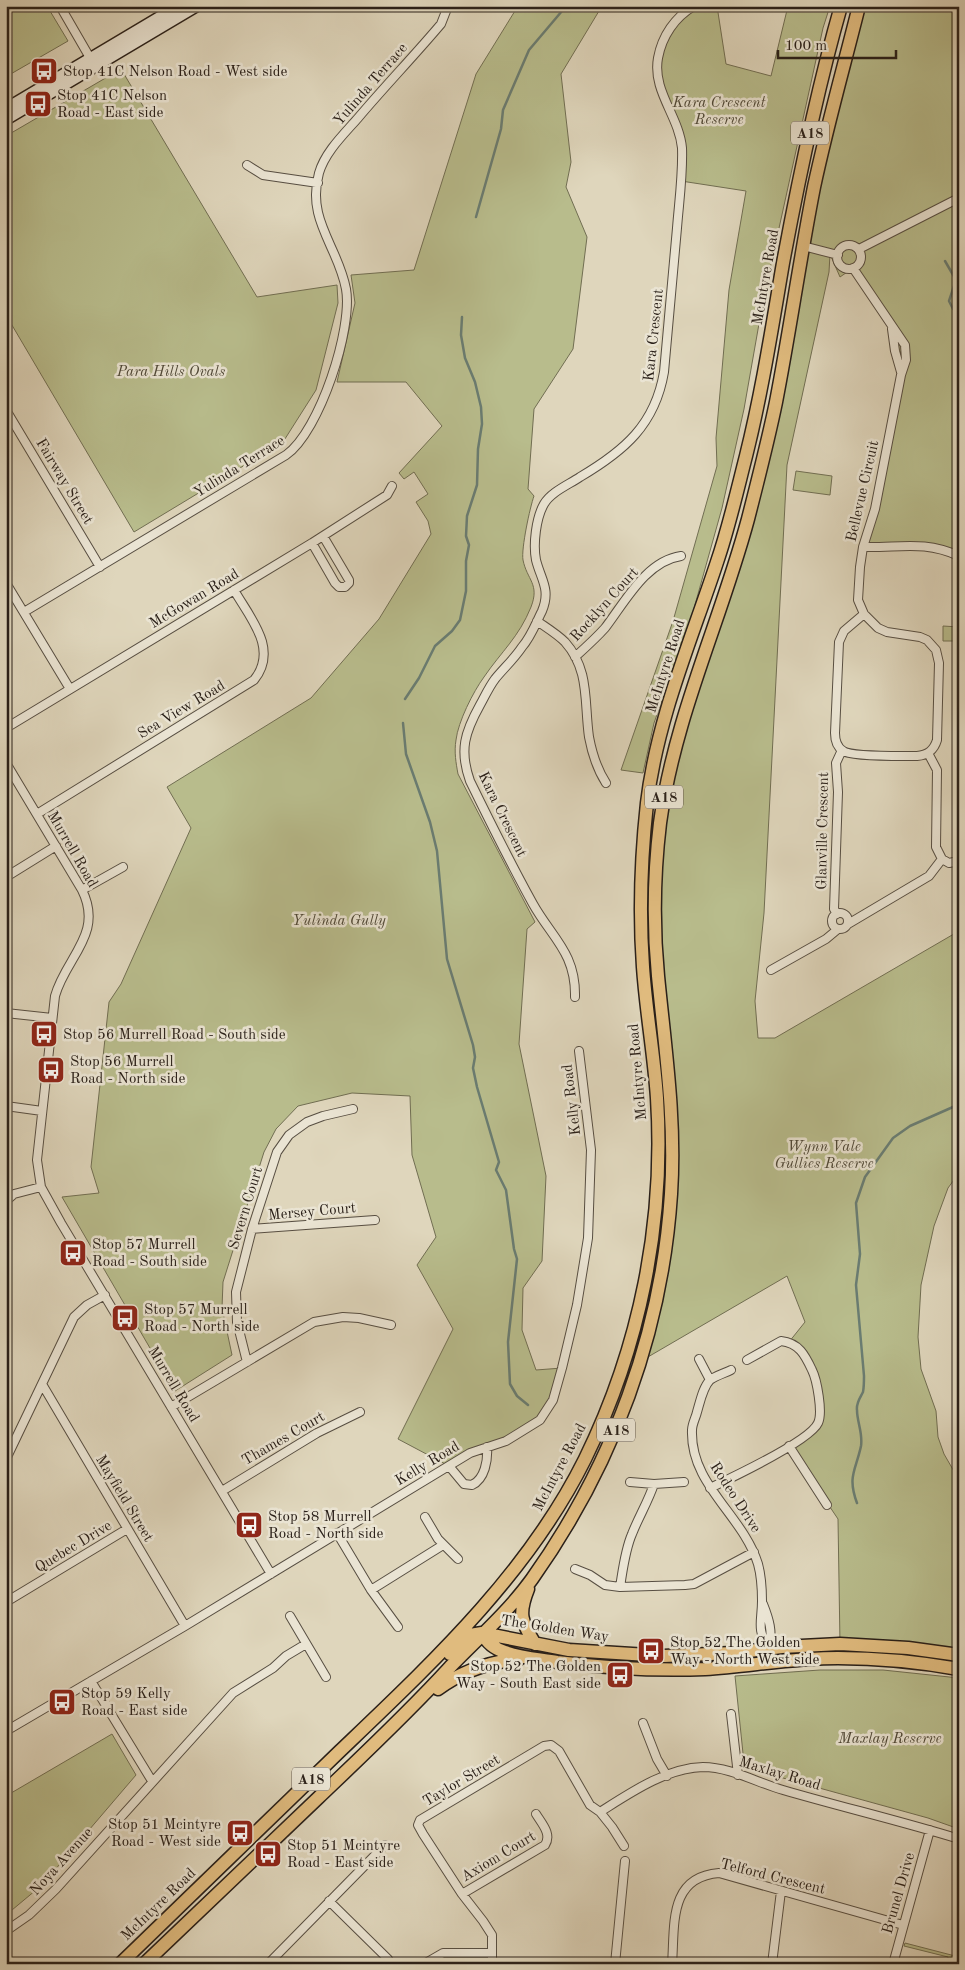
<svg xmlns="http://www.w3.org/2000/svg" width="965" height="1970" font-family="'Old Standard TT',serif">
<style>
.green{fill:#b8bc8c;stroke:#716e52}
.lines{fill:none;stroke-linecap:round;stroke-linejoin:round}
.stream{stroke:#6a7c71;stroke-width:2.5}
.street-casing{stroke:#574e42;stroke-width:10}
.secondary-casing{stroke:#2a2019;stroke-width:14}
.primary-casing{stroke:#2a2019;stroke-width:15}
.street{stroke:#eae4d3;stroke-width:8}
.secondary{stroke:#eae4d3;stroke-width:11}
.primary{stroke:#e0bb7e;stroke-width:12}
.labels{text-anchor:middle;stroke-width:5;stroke-linejoin:round;paint-order:stroke}
.shield{fill:#eae4d3;stroke:#645b51;stroke-width:1}
.shield-label{font-size:14px;font-weight:bold;fill:#2a2019}
.poi-label{font-size:15px;fill:#2a2019;stroke:#eae4d3;text-anchor:start}
.street-label{font-size:15px;fill:#2a2019;stroke:#eae4d3}
.park-label{font-size:15px;font-style:italic;fill:#4e4736;stroke:#eae4d3}
</style>
<rect width="100%" height="100%" fill="#dfd6bc"/>
<filter id="stains"><feTurbulence type="fractalNoise" baseFrequency=".004" numOctaves="4"/><feColorMatrix values="0 0 0 0 .2 0 0 0 0 .09 0 0 0 0 .02 0 0 0 .5 -.17"/></filter>
<radialGradient id="worn" r=".72"><stop offset=".6" stop-color="#630" stop-opacity="0"/><stop offset="1" stop-color="#630" stop-opacity=".3"/></radialGradient>
<path class="green" d="M6,6H47L68,41L9,75L6,71Z
M518,6H602L561,74L571,162L566,187L587,237L573,349L534,409L528,489L534,496C530,507 521,549 523,560C527,580 540,584 531,607C519,637 501,652 484,677C473,692 458,722 456,740C454,752 456,763 458,774L535,922L527,929L519,1044L546,1176L542,1261L523,1288L522,1330L536,1370L562,1368L553,1400L534,1424L449,1466L398,1439L453,1329L417,1265L436,1237L412,1155L410,1096L352,1093L298,1106L276,1129L264,1152L223,1282L222,1308L232,1355L175,1391L62,1197L99,1193L91,1167L109,1002L121,984L191,828L167,787L311,698L379,619L431,534L428,521L416,502L428,494L414,472L404,479L399,473L442,426L406,382H337L355,303L351,275L414,270L476,74Z
M694,6H717L726,64L771,76L788,6H830L823,28L763,301L744,409L722,508L691,619L654,723L643,773L621,770L673,621L717,466L716,438L729,290L746,191L681,181L682,151L659,85L662,41Z
M859,6H959V556L943,549L863,547L901,375L892,327L853,268L840,277L830,254L829,272L787,465L764,913L755,1001L758,1038H775L959,931V1173L948,1188L934,1226L921,1285L918,1337L921,1369L936,1411L938,1437L944,1454L959,1480V1655L840,1644L838,1519L789,1446L808,1435L820,1414L807,1359L789,1342L805,1322L787,1276L641,1361L671,1194L657,971L660,827L726,587L787,344Z
M121,69L257,297L337,285L338,303L316,390L283,442L134,532L6,315V136Z
M796,471L832,476L830,495L793,490Z
M943,626L959,627V641H943Z
M820,1670H883L959,1678V1829L928,1818L754,1770L744,1763L735,1676Z
M112,1734L136,1775L42,1885L6,1915V1796Z
M905,1943L959,1957V1964H947L948,1957L904,1946Z"/>
<g class="lines">
<path class="stream" d="M476,217L501,129L503,110L529,50L562,11L563,6
M945,261L956,280L949,301L953,309L959,311
M405,699L419,678L435,646L452,631L460,620L466,591V561L469,545L466,536L467,516L477,485L478,449L482,424L481,407L475,382L465,358L461,335L462,317
M403,723L406,754L430,822L437,851L447,959L473,1045L475,1057L473,1068L477,1087L499,1162L496,1170L506,1190L514,1249L517,1259L508,1342L510,1384L517,1396L528,1405
M857,1503C847,1476 856,1470 861,1446C863,1433 857,1422 857,1410C856,1403 860,1398 863,1392C864,1387 864,1381 864,1376L856,1285L860,1254L856,1203L865,1177L893,1138L910,1126L953,1107L959,1103"/>
<g class="street-casing">
<path id="street" d="M60,6L93,63
M247,165L263,175L318,183
M837 257a12 12 0 1 1 24 0a12 12 0 1 1-24 0Z
M803,246L838,255
M859,249L959,198
M853,268L905,345L906,360L901,375L875,509L863,547L860,567L858,600L864,614L878,628L887,632L920,637L927,640L936,650L939,663L937,740C934,750 928,755 917,756C903,756 852,757 843,751C837,747 835,740 835,733L839,642L844,631L864,614
M892,329L895,351L901,372
M6,410L100,567
M312,543L335,583L339,587H345L349,583V580L323,536
M863,547C900,548 924,540 959,556
M6,583L70,689
M24,612L286,455C320,431 353,328 346,289C338,246 306,220 319,173C325,152 344,134 358,118C385,86 414,56 441,24L448,6
M537,621C547,628 557,634 565,642C590,670 584,702 589,737C592,753 597,769 606,783
M575,657C585,648 596,638 605,628C625,602 646,561 681,556
M6,728L312,543L387,495L392,486
M6,763L82,890C104,934 66,957 55,996L37,1160L41,1187L61,1223L271,1574
M37,814L254,680C279,649 250,618 234,590
M942,859L949,863L959,861
M6,877L56,846
M82,890L123,867
M832 921a8 8 0 1 1 16 0a8 8 0 1 1-16 0Z
M837,914L834,909L838,792L836,763L842,750
M848,924L929,876L942,859L936,847L937,770L928,753
M771,970L826,939L838,929
M575,997C576,953 552,938 533,904C511,864 490,822 470,781C459,750 465,732 480,705C485,696 489,687 495,679C504,668 514,659 522,647C531,637 536,623 542,611C551,589 541,580 536,560C533,544 536,518 544,504C551,492 568,485 580,477C624,451 655,425 664,372C668,324 673,276 677,228C679,202 683,175 682,148C679,116 652,91 658,58C662,36 675,17 694,6
M6,1013L52,1018
M6,1106L42,1111
M6,1201L14,1194L41,1187
M252,1229L375,1220
M699,1359L710,1380
M247,1362L237,1322L236,1292L252,1229L277,1152L289,1135L307,1122L323,1116L353,1109
M731,1370C725,1373 715,1376 710,1380C703,1387 700,1402 697,1412C696,1417 692,1424 692,1430C690,1485 743,1515 758,1564C761,1575 762,1589 762,1601C762,1621 756,1630 769,1648
M42,1384L185,1626
M171,1407L314,1322L343,1317L359,1318L391,1325
M789,1446L827,1505
M6,1459L74,1317L87,1305L105,1295
M449,1466L464,1484L472,1485C485,1479 488,1460 487,1447
M630,1482L654,1484L684,1482
M710,1488C731,1478 810,1441 818,1423C823,1413 817,1380 812,1370C805,1355 799,1343 781,1341L747,1360
M222,1491L317,1433L360,1412
M425,1517L438,1539L458,1559
M337,1533L371,1590L398,1627
M575,1569L590,1575L605,1585L620,1587L685,1585L694,1584L754,1552
M620,1587C623,1569 625,1550 632,1534C639,1516 648,1502 654,1484
M371,1590L443,1545
M6,1602L127,1529
M763,1604C769,1619 773,1632 769,1648
M290,1616L326,1677
M91,1681L152,1781
M731,1714L738,1775
M643,1723L657,1759L667,1776
M6,1731L185,1626L470,1453L506,1441L540,1420L553,1400L562,1368L577,1305L588,1238L591,1150L579,1051
M600,1812C630,1793 666,1768 703,1767C730,1767 758,1783 783,1790C841,1807 901,1821 959,1839
M462,1894L545,1845C552,1834 542,1824 536,1814
M329,1901L388,1959L390,1964
M6,1931L29,1915L56,1889L233,1693L273,1668L286,1656L306,1644
M268,1964L385,1845
M424,1964L443,1953H492
M492,1964V1935L483,1921L462,1894L423,1834L418,1825L420,1820L544,1746L551,1745L559,1751L590,1805L600,1812L612,1827L624,1846
M615,1964L625,1861
M672,1964C675,1925 668,1877 719,1873L903,1925
M772,1964L781,1891
M893,1964L930,1830"/>
</g>
<g class="secondary-casing">
<path id="secondary" d="M6,109L179,6
M6,119L196,6"/>
</g>
<g class="primary-casing">
<path id="primary" d="M528,1589C518,1614 521,1621 535,1644
M482,1633C487,1643 495,1649 505,1652C522,1658 540,1659 557,1662C606,1668 656,1671 705,1669C750,1666 793,1658 838,1658C878,1658 919,1662 959,1669
M450,1654L470,1635L482,1633L569,1650L664,1656L733,1653L782,1647L840,1644L908,1648L959,1655
M438,1689C462,1671 489,1662 519,1659
M120,1964C193,1893 267,1822 340,1751C432,1663 528,1574 585,1459C640,1347 665,1222 657,1098C654,1054 646,1011 643,967C639,912 641,858 647,803C657,719 691,641 717,562C729,527 737,491 746,456C762,392 772,327 783,263C799,177 817,90 841,6
M144,1964C202,1908 260,1853 318,1798C363,1755 408,1713 450,1667C477,1639 509,1611 532,1579C613,1465 662,1333 671,1194C676,1120 665,1048 658,976C653,925 654,873 660,823C675,715 720,623 748,519C758,480 768,441 776,402C790,330 800,258 814,187C827,126 844,66 859,6"/>
</g>
<use href="#street" class="street"/>
<use href="#secondary" class="secondary"/>
<use href="#primary" class="primary"/>
</g>
<defs>
<g id="bus-square" transform="scale(1.4375)"><rect x="-9" y="-9" width="18" height="18" rx="4" fill="#8f2418" stroke="#eae4d3"/><path d="M-5-6H5V4H4V6H2V4H-2V6H-4V4H-5ZM-3.5-4V0h7V-4ZM-3.5 1.2v1.5H-2V1.2ZM2 1.2v1.5H3.5V1.2Z" fill="#fff"/></g>
</defs>
<g fill-rule="evenodd">
<use href="#bus-square" x="44" y="71"/>
<use href="#bus-square" x="38" y="104"/>
<use href="#bus-square" x="44" y="1034"/>
<use href="#bus-square" x="51" y="1070"/>
<use href="#bus-square" x="73" y="1253"/>
<use href="#bus-square" x="125" y="1318"/>
<use href="#bus-square" x="249" y="1525"/>
<use href="#bus-square" x="651" y="1651"/>
<use href="#bus-square" x="620" y="1675"/>
<use href="#bus-square" x="62" y="1702"/>
<use href="#bus-square" x="240" y="1833"/>
<use href="#bus-square" x="268" y="1854"/>
</g>
<g class="labels">
<g class="shield">
<rect x="791" y="121.5" width="38" height="23" rx="4"/>
<rect x="645" y="785.5" width="38" height="23" rx="4"/>
<rect x="597" y="1418.5" width="38" height="23" rx="4"/>
<rect x="292" y="1767.5" width="38" height="23" rx="4"/>
</g>
<g class="shield-label">
<text x="810" y="138">A18</text>
<text x="664" y="802">A18</text>
<text x="616" y="1435">A18</text>
<text x="311" y="1784">A18</text>
</g>
<g class="poi-label">
<text x="63" y="76">Stop 41C Nelson Road - West side</text>
<text x="57" y="100">Stop 41C Nelson<tspan x="57" dy="17">Road - East side</tspan></text>
<text x="63" y="1039">Stop 56 Murrell Road - South side</text>
<text x="70" y="1066">Stop 56 Murrell<tspan x="70" dy="17">Road - North side</tspan></text>
<text x="92" y="1249">Stop 57 Murrell<tspan x="92" dy="17">Road - South side</tspan></text>
<text x="144" y="1314">Stop 57 Murrell<tspan x="144" dy="17">Road - North side</tspan></text>
<text x="268" y="1521">Stop 58 Murrell<tspan x="268" dy="17">Road - North side</tspan></text>
<text x="670" y="1647">Stop 52 The Golden<tspan x="670" dy="17">Way - North West side</tspan></text>
<text x="601" y="1671" text-anchor="end">Stop 52 The Golden<tspan x="601" dy="17">Way - South East side</tspan></text>
<text x="81" y="1698">Stop 59 Kelly<tspan x="81" dy="17">Road - East side</tspan></text>
<text x="221" y="1829" text-anchor="end">Stop 51 Mcintyre<tspan x="221" dy="17">Road - West side</tspan></text>
<text x="287" y="1850">Stop 51 Mcintyre<tspan x="287" dy="17">Road - East side</tspan></text>
</g>
<g class="street-label">
<text transform="translate(370 84) rotate(-49)" y="5">Yulinda Terrace</text>
<text transform="translate(765 277) rotate(-80)" y="5">McIntyre Road</text>
<text transform="translate(653 335) rotate(-84)" y="5">Kara Crescent</text>
<text transform="translate(239 466) rotate(-32)" y="5">Yulinda Terrace</text>
<text transform="translate(65 481) rotate(59)" y="5">Fairway Street</text>
<text transform="translate(862 491) rotate(-77)" y="5">Bellevue Circuit</text>
<text transform="translate(194 598) rotate(-31)" y="5">McGowan Road</text>
<text transform="translate(604 604) rotate(-48)" y="5">Rocklyn Court</text>
<text transform="translate(665 666) rotate(-72)" y="5">McIntyre Road</text>
<text transform="translate(181 709) rotate(-31)" y="5">Sea View Road</text>
<text transform="translate(503 814) rotate(64)" y="5">Kara Crescent</text>
<text transform="translate(822 831) rotate(-89)" y="5">Glanville Crescent</text>
<text transform="translate(73 849) rotate(60)" y="5">Murrell Road</text>
<text transform="translate(637 1072) rotate(-95)" y="5">McIntyre Road</text>
<text transform="translate(571 1100) rotate(-97)" y="5">Kelly Road</text>
<text transform="translate(245 1208) rotate(-73)" y="5">Severn Court</text>
<text transform="translate(312 1211) rotate(-5)" y="5">Mersey Court</text>
<text transform="translate(174 1384) rotate(59)" y="5">Murrell Road</text>
<text transform="translate(283 1438) rotate(-30)" y="5">Thames Court</text>
<text transform="translate(427 1463) rotate(-31)" y="5">Kelly Road</text>
<text transform="translate(559 1467) rotate(-62)" y="5">McIntyre Road</text>
<text transform="translate(736 1497) rotate(57)" y="5">Rodeo Drive</text>
<text transform="translate(125 1498) rotate(59)" y="5">Mayfield Street</text>
<text transform="translate(73 1546) rotate(-31)" y="5">Quebec Drive</text>
<text transform="translate(555 1628) rotate(9)" y="5">The Golden Way</text>
<text transform="translate(780 1773) rotate(17)" y="5">Maxlay Road</text>
<text transform="translate(461 1780) rotate(-31)" y="5">Taylor Street</text>
<text transform="translate(498 1856) rotate(-31)" y="5">Axiom Court</text>
<text transform="translate(61 1861) rotate(-48)" y="5">Noya Avenue</text>
<text transform="translate(773 1876) rotate(14)" y="5">Telford Crescent</text>
<text transform="translate(898 1893) rotate(-74)" y="5">Brunel Drive</text>
<text transform="translate(158 1904) rotate(-44)" y="5">McIntyre Road</text>
</g>
<g class="park-label">
<text x="719" y="107">Kara Crescent<tspan x="719" dy="17">Reserve</tspan></text>
<text x="171" y="376">Para Hills Ovals</text>
<text x="339" y="925">Yulinda Gully</text>
<text x="824" y="1151">Wynn Vale<tspan x="824" dy="17">Gullies Reserve</tspan></text>
<text x="890" y="1743">Maxlay Reserve</text>
</g>
</g>
<rect width="965" height="1970" fill="none" stroke="#dfd6bc" stroke-width="25"/>
<rect x="8" y="8" width="950" height="1955" fill="none" stroke="#2a2019" stroke-width="2.5"/>
<rect x="12" y="12" width="940" height="1945" fill="none" stroke="#2a2019"/>
<path d="M778 50v8h118v-8" fill="none" stroke="#2a2019" stroke-width="2.5"/>
<text x="785" y="50" font-size="15" fill="#2a2019" stroke="#eae4d3" stroke-width="4" paint-order="stroke">100 m</text>
<rect width="100%" height="100%" filter="url(#stains)"/>
<rect width="100%" height="100%" fill="url(#worn)"/>
</svg>
